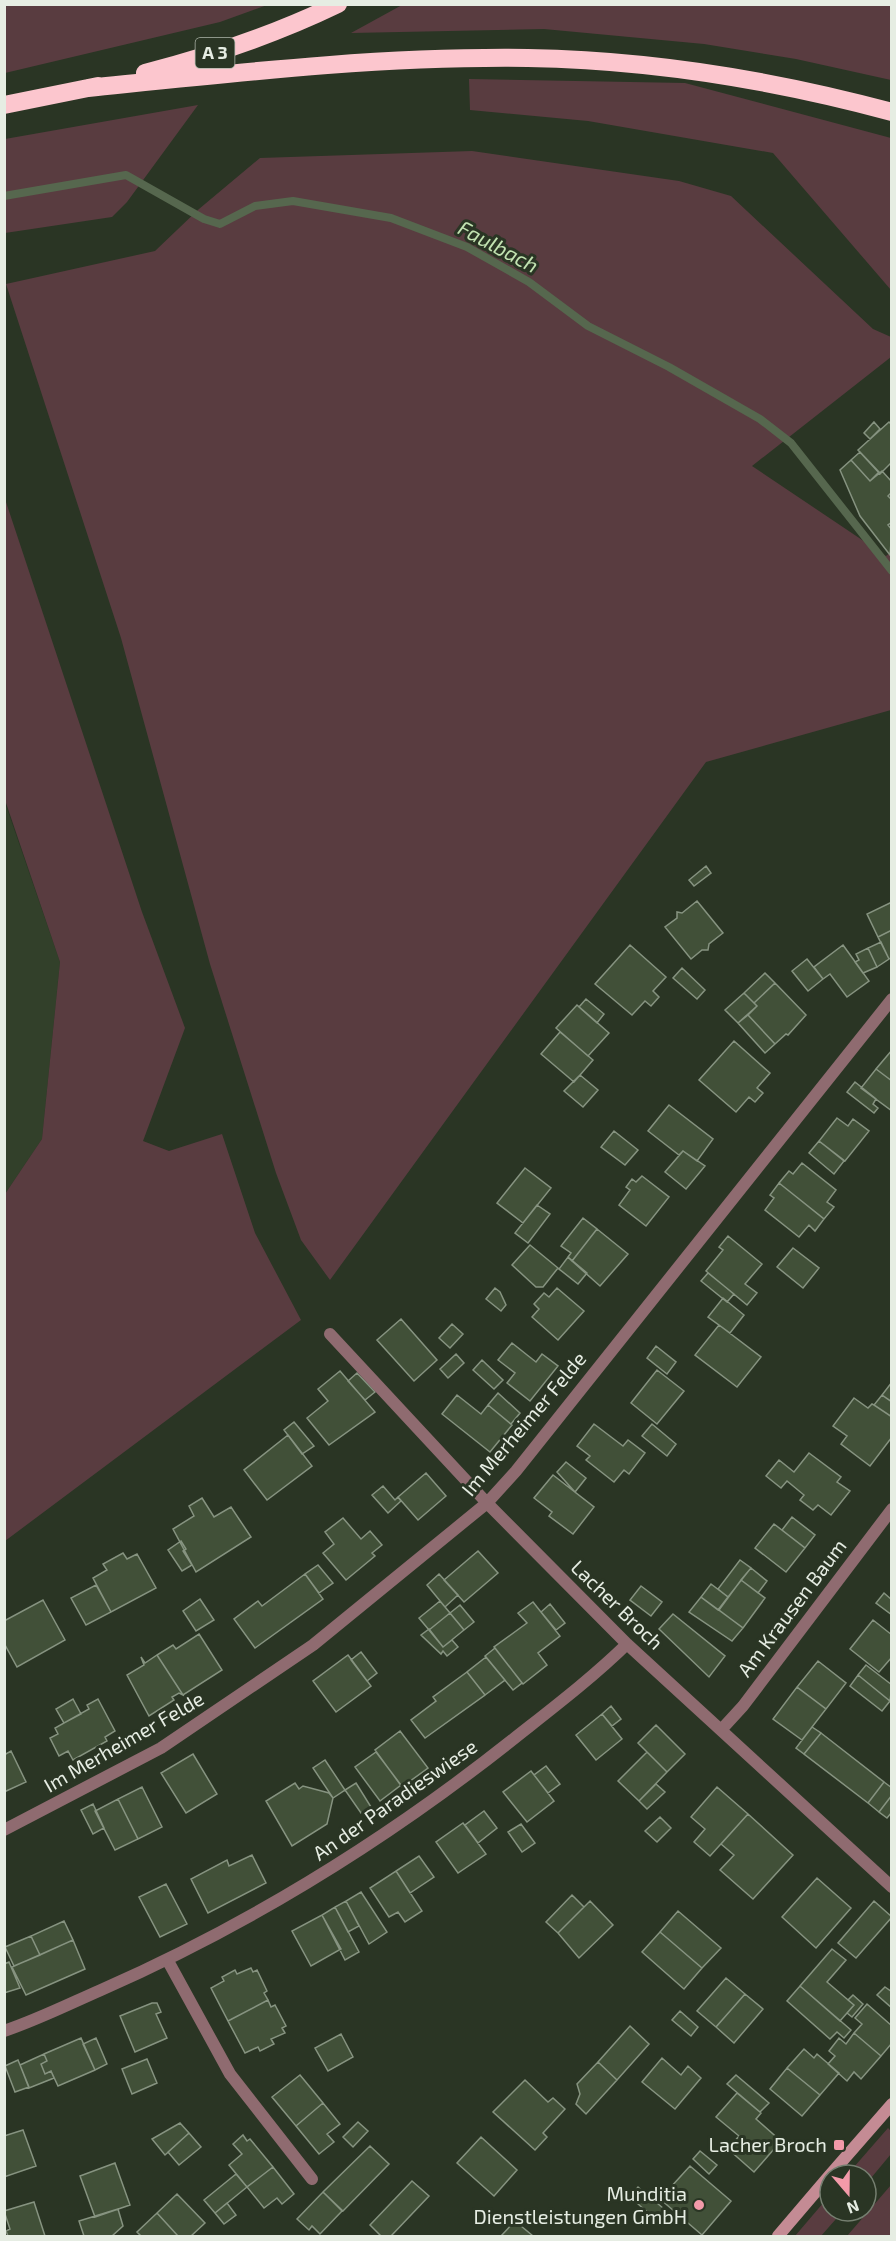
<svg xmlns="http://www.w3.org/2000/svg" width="896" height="2241" font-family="'Exo 2',sans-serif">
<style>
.built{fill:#32402a}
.green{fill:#593c40}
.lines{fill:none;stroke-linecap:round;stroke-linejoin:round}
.stream{stroke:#56674e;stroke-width:8}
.building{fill:#415038;stroke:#869380;stroke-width:1.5}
.minor{stroke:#8f6b70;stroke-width:12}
.secondary{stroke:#c48b94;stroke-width:12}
.motorway{stroke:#fcc6ce;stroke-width:18}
.poi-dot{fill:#f39aa9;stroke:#2a3524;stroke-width:2}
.labels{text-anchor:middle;stroke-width:6;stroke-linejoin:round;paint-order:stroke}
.shield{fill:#2a3524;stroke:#aeb6aa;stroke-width:1.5}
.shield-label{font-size:18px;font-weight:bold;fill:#e6ede3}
.street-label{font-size:20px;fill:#e6ede3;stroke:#2a3524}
.poi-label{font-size:20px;fill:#e6ede3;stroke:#2a3524;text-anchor:end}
.water-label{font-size:21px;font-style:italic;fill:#c3e3b2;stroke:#2a3524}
</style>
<rect width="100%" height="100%" fill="#2a3524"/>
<path class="built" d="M4,800L60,962L42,1139L5,1194Z"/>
<path class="green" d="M5,4H267V5L220,22L5,73Z
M402,5H891V80L796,59L704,44L544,29L351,33Z
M469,79L685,83L891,138V290L773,153L588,121L470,110Z
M198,105L127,202L112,217L5,233V139Z
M472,151L679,181L731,196L873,329L891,337V357L752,466L886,556L891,552V710L706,762L330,1280L301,1240L276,1173L210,964L121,638L6,284L155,251L199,209L260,158Z
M4,496L142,912L185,1028L143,1141L169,1151L222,1134L255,1233L301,1320L5,1541V1194L42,1139L60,962L5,800Z
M888,2128L891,2131V2154L866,2184V2175H847Z
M891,2185V2236H847Z
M830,2195V2211H843L821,2236H795Z"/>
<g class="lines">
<path class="stream" d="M4,196L126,175L204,219L220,224L255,206L293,201L391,218L467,247L529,282L588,326L669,367L760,419L791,443L892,571"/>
</g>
<path class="building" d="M874,422L880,429L870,439L864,433Z
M889,422L892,425V462L880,474L858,450Z
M860,452L879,472L870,481L851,460Z
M851,460L870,481L882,471L892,482V492L888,496L892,500V522L888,525L892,530L890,555L860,516L840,470Z
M706,866L711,873L694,886L689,880Z
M697,901L723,933L709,944L708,950H702L691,959L665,927L677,918V912L682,913Z
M892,902V930L878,937L867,914Z
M892,930V957L889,959L878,937Z
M881,942L889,959L877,967L868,948Z
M630,945L666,977L653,991L659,997L651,1006L645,1001L632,1015L595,984Z
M843,945L869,981L847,997L830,974L823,979L814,967Z
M868,948L877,967L863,973L855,962L859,960L856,954Z
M807,959L823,979L808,991L792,971Z
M682,968L705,990L697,999L673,978Z
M765,973L775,983L754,1003L744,993Z
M775,983L806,1015L788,1035L786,1034L775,1044L748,1015L757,1006L754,1003Z
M744,993L757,1006L738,1023L725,1010Z
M586,999L604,1014L597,1023L579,1007Z
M577,1005L609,1033L588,1056L556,1028Z
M748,1015L775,1044L765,1053L738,1023Z
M560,1032L593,1060L574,1082L541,1054Z
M734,1041L770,1073L757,1088L763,1093L755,1102L749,1097L736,1112L699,1080Z
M892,1050V1081L876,1069Z
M876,1069L892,1081V1111L861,1088Z
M580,1075L598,1090L583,1107L564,1091Z
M855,1082L876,1099L873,1104L878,1108L874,1113L847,1092Z
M669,1105L713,1139L697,1161L683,1151L679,1155L648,1131Z
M837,1118L848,1126L853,1119L869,1131L845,1161L819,1141Z
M614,1131L638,1150L625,1165L601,1147Z
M819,1141L844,1161L834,1174L809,1153Z
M683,1151L705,1166L686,1189L665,1172Z
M802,1163L836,1190L827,1202L834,1207L824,1219L779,1183L789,1171L793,1174Z
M525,1168L551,1188L523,1223L497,1203Z
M642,1176L669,1197L646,1226L619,1205L630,1190L626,1187L632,1179L636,1182Z
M779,1183L824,1219L815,1231L809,1225L799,1237L765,1210L774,1198L770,1195Z
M537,1205L550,1214L528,1243L515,1233Z
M583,1218L597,1229L572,1261L568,1257L571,1253L561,1246Z
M597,1229L628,1254L600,1286L572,1261Z
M728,1236L762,1264L745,1284L757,1293L747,1305L706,1271L723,1250L719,1247Z
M530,1245L558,1268L543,1287H536L512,1265Z
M793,1248L819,1268L803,1288L777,1267Z
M568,1257L587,1273L578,1284L559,1269Z
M708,1273L734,1294L727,1302L701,1281Z
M495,1288L500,1292L506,1305L501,1311L486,1299Z
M557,1288L584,1311L558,1340L532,1317L539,1309L534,1304L544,1293L549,1297Z
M723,1298L744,1315L730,1333L708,1317Z
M401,1319L437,1360L414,1381L377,1340Z
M452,1324L463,1334L450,1348L439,1338Z
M719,1325L761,1357L737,1387L695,1355Z
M512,1343L536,1362L542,1354L558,1366L530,1401L507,1383L515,1373L498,1360Z
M656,1346L676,1362L667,1374L647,1358Z
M456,1354L464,1363L448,1378L440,1369Z
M482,1360L503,1380L494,1389L473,1370Z
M657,1370L684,1391L657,1424L631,1403Z
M340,1371L375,1412L329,1445L307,1418L328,1401L318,1389Z
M357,1373L375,1392L365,1400L348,1381Z
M892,1382V1402L882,1395Z
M498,1393L520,1413L511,1424L488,1405Z
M457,1395L481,1414L488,1405L512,1425L490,1452L442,1414Z
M882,1395L892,1402V1417L874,1405Z
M854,1398L868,1408L872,1404L874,1405L892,1417V1437L870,1466L841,1444L847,1436L833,1426Z
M294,1422L314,1446L302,1454L284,1430Z
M594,1424L623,1446L628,1440L645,1453L629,1474L624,1470L614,1482L586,1460L590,1456L577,1446Z
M652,1424L676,1444L667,1456L642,1436Z
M288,1435L312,1466L267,1500L244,1470Z
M809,1453L841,1477L837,1482L850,1491L831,1515L818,1505L813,1510L800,1500L804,1495L787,1481L781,1488L766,1476L779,1460L794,1472Z
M566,1462L586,1478L575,1492L557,1472Z
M426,1473L446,1496L418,1520L398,1497Z
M553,1475L594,1507L573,1534L549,1516L552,1512L534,1498Z
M383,1486L395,1500L398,1497L401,1501L388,1513L372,1495Z
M202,1498L214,1517L231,1507L251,1537L196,1572L173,1529L194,1516L189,1506Z
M792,1517L815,1535L805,1548L782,1530Z
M343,1518L361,1539L370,1531L382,1545L372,1553L375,1556L346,1580L323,1553L334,1544L325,1532Z
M774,1524L805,1548L786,1572L755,1548Z
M181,1541L186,1549L183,1551L192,1565L182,1571L168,1550Z
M478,1551L498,1573L464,1602L444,1580Z
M123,1553L127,1559L137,1554L156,1588L111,1612L93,1578L107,1570L103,1564Z
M740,1560L751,1568L728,1597L718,1589Z
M318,1565L333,1583L319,1593L305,1574Z
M751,1568L767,1581L758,1593L741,1580Z
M305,1574L323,1599L255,1648L234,1619L258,1601L262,1606Z
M439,1574L458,1595L445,1607L427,1585Z
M741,1580L765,1598L743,1628L719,1610Z
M711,1584L728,1597L718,1610L701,1597Z
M96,1585L111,1612L86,1625L71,1598Z
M641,1586L662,1602L651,1616L630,1600Z
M884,1593L892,1600V1615L876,1603Z
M701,1597L743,1628L732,1641L689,1612Z
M200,1599L214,1620L196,1631L183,1611Z
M43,1600L65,1640L17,1667L4,1643V1621Z
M440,1601L450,1613L429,1630L419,1618Z
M533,1602L560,1636L538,1653L547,1665L523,1684L494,1647L527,1623L518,1613Z
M550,1604L565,1623L556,1630L541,1612Z
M460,1605L474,1622L464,1630L450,1613Z
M450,1613L464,1630L443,1647L429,1630Z
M673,1614L725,1656L709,1677L659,1629Z
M873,1620L892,1635V1657L879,1672L850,1649Z
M429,1629L443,1647L452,1640L458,1647L447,1656L443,1651L441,1654L421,1635Z
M199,1634L222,1670L183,1695L157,1655L173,1645L176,1649Z
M495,1648L522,1683L513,1690L485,1656Z
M361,1652L377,1673L367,1681L351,1660Z
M157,1655L183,1695L179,1693L172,1697L174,1700L149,1716L127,1675L144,1665L141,1657L145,1663Z
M348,1655L371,1686L336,1712L313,1681Z
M486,1657L505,1680L485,1695L467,1672Z
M818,1661L846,1683L826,1709L797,1687Z
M866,1665L892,1685L890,1701L858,1675Z
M467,1672L485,1695L425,1738L411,1720L436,1701L433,1697Z
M858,1675L890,1701L882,1711L850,1686Z
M797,1687L826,1709L802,1740L773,1719Z
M73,1699L81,1714L64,1723L56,1709Z
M98,1699L115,1731L105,1737L107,1741L73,1760L68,1751L59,1756L50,1738L58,1734L55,1728L89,1709L87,1705Z
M611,1706L621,1719L612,1726L602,1714Z
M602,1714L622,1739L596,1760L576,1735Z
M656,1725L685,1754L667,1772L638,1743Z
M812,1727L821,1733L804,1754L796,1748Z
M400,1731L428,1768L402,1787L375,1750Z
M821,1733L884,1782L868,1803L804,1754Z
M11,1751L26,1782L4,1792V1755Z
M376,1752L401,1785L380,1801L355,1767Z
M647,1752L667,1772L639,1801L618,1781Z
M193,1754L217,1794L186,1813L161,1773Z
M325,1760L345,1790L333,1798L313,1768Z
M546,1766L560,1784L548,1793L534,1775Z
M531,1771L554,1801L527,1822L503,1792Z
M884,1782L892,1788V1795L879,1812L868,1803Z
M295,1783L299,1789L303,1786L329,1793L333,1798L327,1824L292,1846L266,1801Z
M356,1783L371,1807L361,1813L345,1790Z
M656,1784L665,1792L647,1809L639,1801Z
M142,1787L162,1827L138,1839L118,1799Z
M717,1787L748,1814L710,1856L694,1842L705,1829L691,1817Z
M892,1795V1812L887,1818L879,1812Z
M118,1799L138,1839L115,1850L95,1811Z
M93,1804L104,1828L93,1834L81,1810Z
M484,1811L497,1828L478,1843L465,1825Z
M748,1814L793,1855L753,1899L720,1870L734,1855L721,1844Z
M660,1817L671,1828L657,1842L645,1831Z
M463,1823L486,1854L458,1873L436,1842Z
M521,1824L535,1843L522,1852L508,1832Z
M252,1855L266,1883L208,1913L191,1879L227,1860L229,1866Z
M419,1856L434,1877L410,1893L396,1871Z
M396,1871L422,1911L405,1922L398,1912L389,1917L370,1888Z
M817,1878L851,1908L816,1948L782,1917Z
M166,1884L187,1924L160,1937L139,1897Z
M361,1892L387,1932L369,1944L346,1901Z
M572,1895L584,1907L558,1933L546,1922Z
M346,1901L359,1926L348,1932L335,1907Z
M590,1901L613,1925L579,1958L558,1933Z
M874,1901L892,1917L856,1958L838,1943Z
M335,1907L359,1952L345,1960L322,1915Z
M678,1911L721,1948L702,1968L660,1932Z
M322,1915L341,1949L311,1966L292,1931Z
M64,1921L73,1940L40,1955L31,1936Z
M660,1932L702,1968L684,1989L642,1952Z
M31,1936L40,1955L14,1966L5,1947Z
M73,1940L85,1969L26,1995L12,1967Z
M832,1949L846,1960L827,1982L854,2005L840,2021L800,1986Z
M9,1962L20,1988L4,1993V1964Z
M251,1968L253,1972L257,1970L267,1991L264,1993L268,2000L228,2021L211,1988L224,1981L222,1977L235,1970L237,1974Z
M726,1978L745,1994L716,2027L697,2011Z
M800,1986L851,2030L844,2038L837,2032L830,2039L787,2001Z
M885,1987L892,1992V2008L877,1995Z
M745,1994L763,2009L734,2043L716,2027Z
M853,1995L863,2004L852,2017L847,2013L854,2005L848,2000Z
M268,2000L271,2007L275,2005L286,2026L282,2028L285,2033L271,2039L274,2044L260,2051L258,2047L245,2053L228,2021Z
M152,2003H157L161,2012L156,2014L167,2038L135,2052L120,2016Z
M867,2004L892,2026V2043L881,2056L854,2033L862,2024L855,2018Z
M680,2011L698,2027L691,2036L672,2020Z
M630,2026L649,2044L617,2080L598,2062Z
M854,2033L881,2056L861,2079L854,2072L847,2081L828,2064L835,2056L829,2051L839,2038L846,2044Z
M341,2034L353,2057L328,2071L315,2048Z
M81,2038L95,2070L58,2086L51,2071L45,2074L41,2064L47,2061L44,2054Z
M96,2038L107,2064L95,2070L83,2044Z
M804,2049L814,2058L817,2054L839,2073L820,2095L787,2068Z
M44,2054L47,2061L41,2064L45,2074L51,2071L54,2078L29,2088L20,2065Z
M662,2058L681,2075L688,2066L701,2078L675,2109L642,2082Z
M147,2059L157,2083L132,2094L122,2069Z
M18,2060L29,2087L15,2092L5,2066Z
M598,2062L617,2080L586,2114L576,2104L580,2094L577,2084Z
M787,2068L820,2095L802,2116L770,2089Z
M300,2075L323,2103L296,2126L272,2097Z
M736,2075L769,2103L760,2112L727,2084Z
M525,2080L548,2102L553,2098L565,2109L543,2133L547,2137L535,2150L493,2112Z
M737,2093L761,2113L756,2119L781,2141L754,2172L728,2149L739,2136L716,2117Z
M323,2103L340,2124L327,2134L334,2142L319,2154L296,2126Z
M358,2122L368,2131L353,2147L343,2137Z
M180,2123L189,2133L165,2155L152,2139Z
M23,2130L36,2166L4,2177V2136Z
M189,2133L201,2147L179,2165L168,2152Z
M243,2135L247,2141L250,2139L273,2167L247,2187L229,2165L242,2154L233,2144Z
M481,2137L517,2170L494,2196L457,2163Z
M370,2146L389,2164L343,2211L323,2192Z
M700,2151L717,2165L709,2174L693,2159Z
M115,2163L130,2205L95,2217L80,2176Z
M690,2166L731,2201L702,2235L660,2199Z
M273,2167L294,2194L282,2204L277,2198L264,2208L247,2187Z
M236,2174L247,2187L215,2213L204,2200Z
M412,2181L429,2196L391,2236H381L370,2225Z
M638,2187L670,2214L661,2224L630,2197Z
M323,2192L342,2211L320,2234L312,2226L309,2230L297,2219Z
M177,2194L205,2223L191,2236H178L157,2213Z
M34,2202L45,2236H8L6,2231L10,2229L4,2211Z
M227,2203L236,2215L224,2224L215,2213Z
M118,2209L123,2226L112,2236H84L79,2221Z
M157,2213L178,2236H141L137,2232Z
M515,2221L533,2236H501Z"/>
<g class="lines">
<path class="minor" d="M330,1334L487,1503L627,1644L892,1887
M721,1730L743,1706L892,1509
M4,1830L161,1748L313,1645L487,1503L516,1471L892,999
M168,1961L230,2074L312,2179
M4,2031C37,2020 69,2004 101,1990C251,1924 388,1839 516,1737C554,1707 592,1678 627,1644"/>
<path class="secondary" d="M830,2175L892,2104
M778,2236L830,2175"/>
<path class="motorway" d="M145,73C211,56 276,34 338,4
M88,88C234,73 382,56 528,58C651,60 773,80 892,112
M4,105L98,86"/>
</g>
<g class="poi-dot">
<rect x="833" y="2139" width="12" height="12" rx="3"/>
<circle cx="699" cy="2205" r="6"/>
</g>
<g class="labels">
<rect class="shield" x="195.5" y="38" width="39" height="30" rx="4.5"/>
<g class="shield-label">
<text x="215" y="59">A 3</text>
</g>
<g class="street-label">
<text transform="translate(524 1424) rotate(-50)" y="7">Im Merheimer Felde</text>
<text transform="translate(617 1605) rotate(44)" y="7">Lacher Broch</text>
<text transform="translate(792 1608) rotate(-53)" y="7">Am Krausen Baum</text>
<text transform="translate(124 1742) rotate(-30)" y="7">Im Merheimer Felde</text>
<text transform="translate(395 1800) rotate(-35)" y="7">An der Paradieswiese</text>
</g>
<g class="poi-label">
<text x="827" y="2152">Lacher Broch</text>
<text x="687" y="2201">Munditia<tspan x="687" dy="23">Dienstleistungen GmbH</tspan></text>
</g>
<g class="water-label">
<text transform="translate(498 247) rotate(28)" y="7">Faulbach</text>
</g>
</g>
<rect width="896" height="2241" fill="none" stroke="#e6ede3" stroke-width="12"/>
<g transform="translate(848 2193) rotate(160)"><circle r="28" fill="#2a3524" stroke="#757f70" stroke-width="1.5"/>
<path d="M0-4.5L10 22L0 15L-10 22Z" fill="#f39aa9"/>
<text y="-9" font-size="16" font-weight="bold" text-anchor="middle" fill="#e6ede3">N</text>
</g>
</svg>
